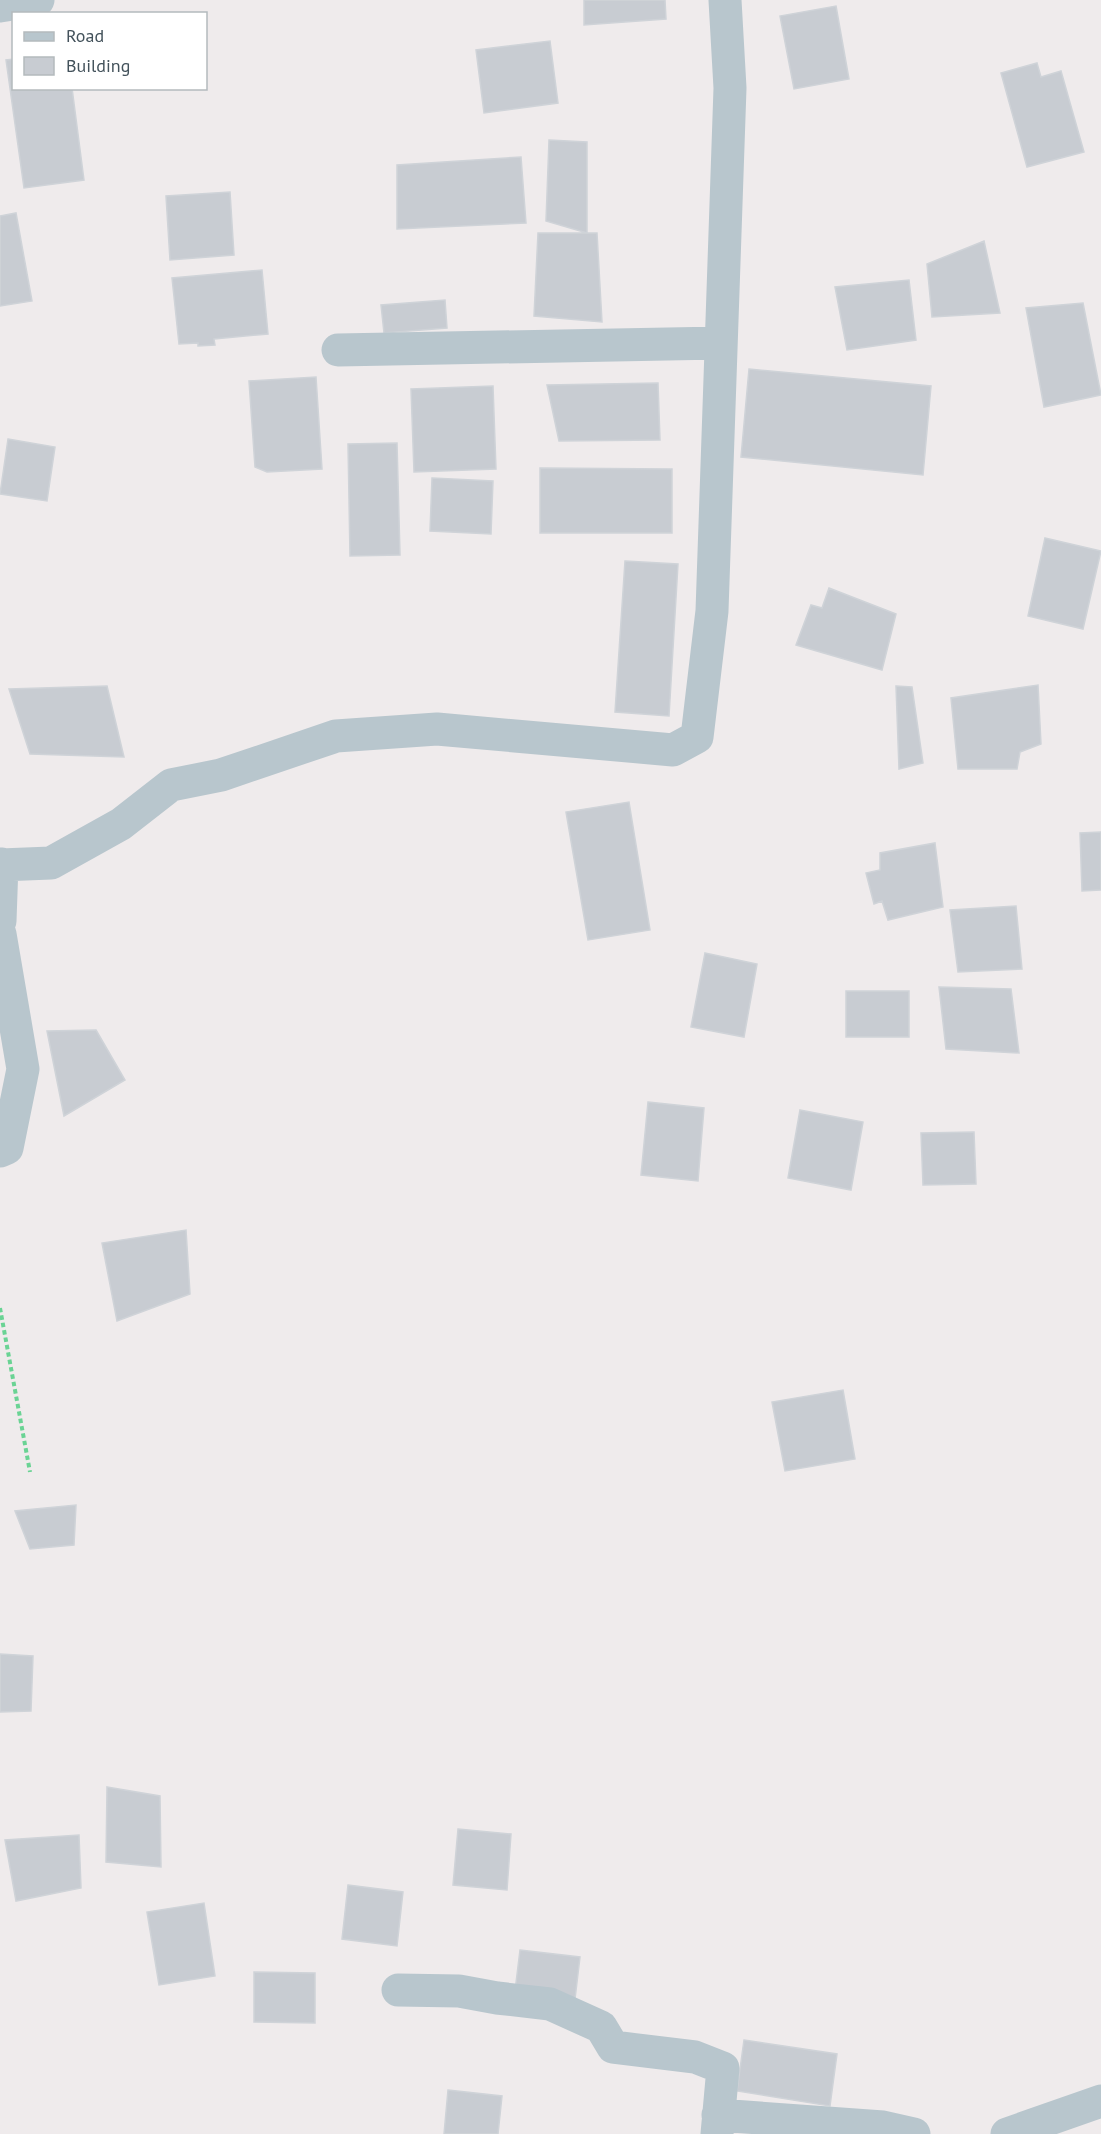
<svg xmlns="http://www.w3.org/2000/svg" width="1101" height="2134" font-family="'PT Sans',sans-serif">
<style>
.building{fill:#c8ccd2;stroke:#cfd3d8;stroke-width:1.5}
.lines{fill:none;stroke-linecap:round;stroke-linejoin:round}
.path{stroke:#6ad394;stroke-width:4;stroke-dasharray:4.5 3;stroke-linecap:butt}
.minor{stroke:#b8c6cd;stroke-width:33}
</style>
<rect width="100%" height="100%" fill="#efebec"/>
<path class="building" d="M584,0H665L666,19L584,25Z
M836,6L849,79L794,89L780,16Z
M550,41L558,103L484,113L476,50Z
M14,59V88H72L84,180L24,188L6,60Z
M1037,63L1041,77L1061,71L1084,152L1027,167L1001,73Z
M549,140L587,142V233L546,221Z
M521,157L526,223L397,229V165Z
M230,192L234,255L170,260L166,196Z
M16,213L32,301L0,306V216Z
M538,233H597L602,322L534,316Z
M984,241L1000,313L932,317L927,264Z
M262,270L268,334L214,339L215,345L198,346V343L179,344L172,278Z
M909,280L916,340L847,350L835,287Z
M445,300L447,328L384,333L381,305Z
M1083,303L1101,395L1044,407L1026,308Z
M749,369L931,386L923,475L741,457Z
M316,377L322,469L267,472L255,467L249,381Z
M658,383L660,440L559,441L547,385Z
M493,386L496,469L414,472L411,389Z
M8,439L55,447L47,501L0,494Z
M397,443L400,555L350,556L348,444Z
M540,468L672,469V533H540Z
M432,478L493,481L491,534L430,531Z
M1045,538L1101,551L1083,629L1028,616Z
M625,561L678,564L669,716L615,712Z
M829,588L896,614L882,670L796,645L811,605L822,608Z
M1038,685L1041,744L1020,752L1017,769H958L951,698Z
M107,686L124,757L30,754L9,689Z
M896,686L912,687L923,763L899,769Z
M629,802L650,930L588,940L566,812Z
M1101,832V890L1082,891L1080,833Z
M935,843L943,907L888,920L882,901L874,904L866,873L880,870V853Z
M1016,906L1022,969L958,972L950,910Z
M705,953L757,964L744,1037L691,1027Z
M939,987L1011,989L1019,1053L946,1049Z
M846,991H909V1037H846Z
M96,1030L125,1080L64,1116L47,1031Z
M648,1102L704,1108L698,1181L641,1175Z
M800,1110L863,1122L851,1190L788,1178Z
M974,1132L976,1184L923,1185L921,1133Z
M186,1230L190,1294L117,1321L102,1243Z
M843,1390L855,1459L785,1471L772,1402Z
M76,1505L74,1545L30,1549L15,1511Z
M0,1654L33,1656L31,1711L0,1712Z
M107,1787L160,1796L161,1867L106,1862Z
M458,1829L511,1834L507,1890L453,1885Z
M79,1835L81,1888L16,1901L5,1840Z
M348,1885L403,1892L397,1946L342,1939Z
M204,1903L215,1976L159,1985L147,1912Z
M520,1950L580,1957L575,1999L515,1991Z
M254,1972L315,1973V2023L254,2022Z
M744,2040L837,2054L830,2106L737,2091Z
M448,2090L502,2096L498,2134H444Z"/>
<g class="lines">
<path class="path" d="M0,1308L30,1472"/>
<path class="minor" d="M0,6L38,0
M338,350L721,343
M0,865L51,863L121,824L171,785L221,775L336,736L437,729L673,750L697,737L712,611L730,88L725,0
M0,921L2,864
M0,934L23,1069L7,1148L0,1151
M398,1990L459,1991L497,1998L550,2004L601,2027L613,2047L695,2057L723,2068L717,2134
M718,2115L883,2127L914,2134
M1007,2134L1101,2101"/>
</g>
<rect x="12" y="12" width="195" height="78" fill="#ffffff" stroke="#b4babd" stroke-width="1.5"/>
<rect x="24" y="32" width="30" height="9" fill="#b8c6cd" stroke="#b4babd" stroke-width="1.5"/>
<text x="66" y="42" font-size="18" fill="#43525b">Road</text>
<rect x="24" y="57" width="30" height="18" fill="#c8ccd2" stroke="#b4babd" stroke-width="1.5"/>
<text x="66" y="72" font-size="18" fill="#43525b">Building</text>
</svg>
